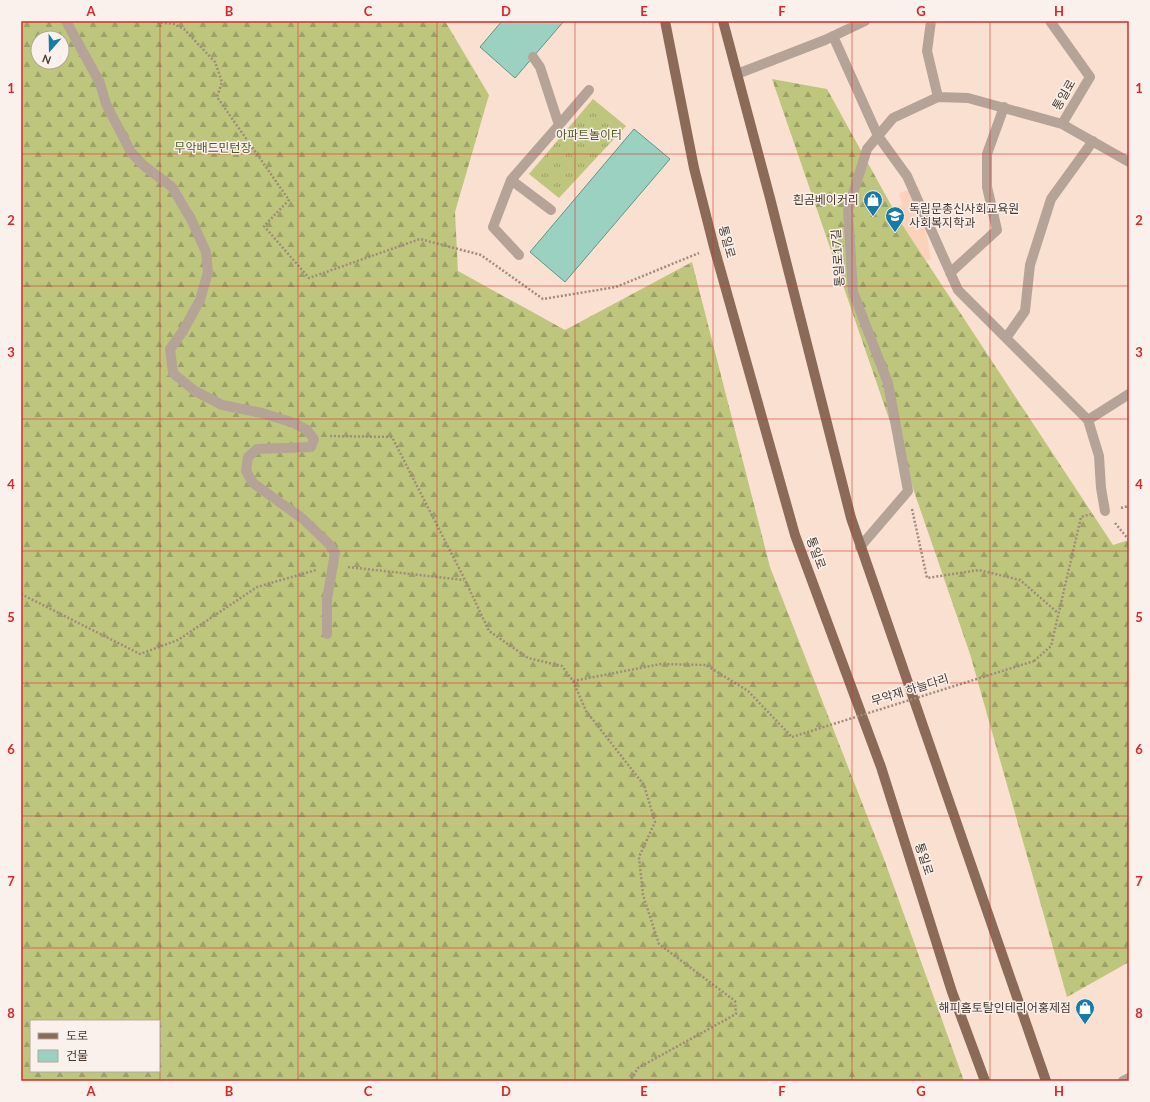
<svg xmlns="http://www.w3.org/2000/svg" width="1150" height="1102" font-family="Lato,'Noto Sans KR',sans-serif">
<style>
.built{fill:#fbd3ba}
.grass{fill:url(#grass-tufts)}
.forest{fill:url(#forest-firs);fill-rule:evenodd}
.building{fill:#9bd1c0;stroke:#619586}
.lines{fill:none;stroke-linecap:round;stroke-linejoin:round}
.path{stroke:#a08b7d;stroke-width:2.5;stroke-dasharray:2 2;stroke-linecap:butt}
.service{stroke:#b6a398;stroke-width:10}
.minor{stroke:#b6a398;stroke-width:10}
.primary{stroke:#8b6b57;stroke-width:10}
.path-bridge{stroke:#a08b7d;stroke-width:2.5;stroke-dasharray:2 2;stroke-linecap:butt}
.grid{fill:none;stroke:#d62828;stroke-width:1;stroke-opacity:0.55}
.labels{text-anchor:middle;stroke-width:3;stroke-linejoin:round;paint-order:stroke}
.street-label{font-size:12px;fill:#48372c;stroke:#faf1ec}
.park-label{font-size:12px;fill:#535828;stroke:#faf1ec}
.poi-label{font-size:12px;fill:#48372c;stroke:#faf1ec;text-anchor:end}
.neatline{fill:none;stroke:#d62828;stroke-width:1.5}
.grid-label{font-size:13px;text-anchor:middle;font-weight:bold;fill:#d62828}
</style>
<defs>
<pattern id="grass-tufts" width="24" height="20" patternUnits="userSpaceOnUse"><rect width="24" height="20" fill="#bec67d"/><path d="M3 7l-1-3M5 7V3M7 7l1-3M15 17l-1-3M17 17v-4M19 17l1-3" fill="none" stroke="#9ca267"/></pattern>
<pattern id="forest-firs" width="22" height="20" patternUnits="userSpaceOnUse"><rect width="22" height="20" fill="#bec67d"/><path d="M5 1l3.5 6h-7zM16 11l3.5 6h-7z" fill="#9ca267"/></pattern>
</defs>
<rect width="100%" height="100%" fill="#fae0d0"/>
<path class="built" d="M919,187L931,260L872,268L858,205L902,206L899,193Z"/>
<path class="grass" d="M593,99L626,126L559,198L529,174Z"/>
<path class="forest" d="M21,21H445L489,95L455,212L458,271L565,330L692,262L770,567L884,859L964,1081H21ZM38,38H62V62H38ZM31,1021H159V1071H31Z
M772,79L827,89L901,223L1113,545L1129,540V962L1067,997L970,654Z"/>
<path class="building" d="M502,21H564L515,78L480,47Z
M634,129L670,159L565,282L530,252Z"/>
<g class="lines">
<path class="path" d="M149,21L174,24L184,29L215,62L222,82L217,97L289,200L264,226L309,278L420,239L481,255L543,299L616,287L699,253
M330,436L392,437L465,580L489,631L528,658L562,666L573,681L586,711L644,785L655,822L639,857L643,895L659,944L735,1001L736,1014L638,1068L630,1081
M1121,508L1129,506
M912,509L927,578L979,570L1020,580L1058,613
M1115,523L1129,540
M348,567L464,580
M21,594L140,654L178,640L257,587L316,570
M1034,661L1051,646L1081,517L1091,514
M573,681L661,664L706,665L748,691L792,737"/>
<path class="service" d="M66,21L100,83L106,104L131,152L143,165L172,187L192,221L206,252L208,272L200,300L183,331L170,349L173,373L195,391L222,405L262,413L294,423L307,430L314,439L311,447L257,449L248,457L246,471L253,483L303,519L329,544L335,553L327,599V634
M559,125L589,90
M511,180L551,210
M519,255L493,227L511,180L559,125L540,67L533,57"/>
<path class="minor" d="M931,21L927,51L938,97
M1050,21L1090,77L1062,124
M833,36L878,136L907,176L958,290L1088,420L1099,456L1101,488L1105,511
M737,74L825,40L865,21
M950,273L997,230L987,187V154L1004,107
M1006,338L1025,311L1030,265L1051,199L1093,141
M1088,420L1129,394
M860,547L908,491L888,383L853,292L848,210L867,149L893,118L938,97L968,98L1062,124L1129,162
M1123,1081L1129,1078"/>
<path class="primary" d="M665,21L694,168L714,247L795,535L881,767L952,992L985,1081
M723,21L770,198L851,518L1046,1081"/>
<path class="path-bridge" d="M792,737L1034,661"/>
</g>
<path class="grid" d="M160,21V1081M298,21V1081M437,21V1081M575,21V1081M713,21V1081M852,21V1081M990,21V1081M21,154H1129M21,286H1129M21,419H1129M21,551H1129M21,683H1129M21,816H1129M21,948H1129"/>
<defs>
<g id="shop-pin" transform="scale(1)"><path d="M0 17L-7.5 6A9.5 9.5 0 1 1 7.5 6Z" fill="#187ba7" stroke="#faf1ec"/><path d="M-5-2.5h2.3a2.7 3.5 0 0 1 5.4 0H5L5.5 6h-11ZM-1.5-2.5h3a1.5 2.3 0 0 0-3 0Z" fill="#fff"/></g>
<g id="university-pin" transform="scale(1)"><path d="M0 17L-7.5 6A9.5 9.5 0 1 1 7.5 6Z" fill="#187ba7" stroke="#faf1ec"/><path d="M0-5L7-2L0 1L-7-2ZM-4 1L0 2.5L4 1V4Q0 6-4 4Z" fill="#fff"/></g>
</defs>
<g fill-rule="evenodd">
<use href="#shop-pin" x="873" y="200"/>
<use href="#university-pin" x="895" y="216"/>
<use href="#shop-pin" x="1085" y="1008"/>
</g>
<g class="labels">
<g class="street-label">
<text transform="translate(1064 95) rotate(-60)" y="4">통일로</text>
<text transform="translate(727 242) rotate(75)" y="4">통일로</text>
<text transform="translate(838 258) rotate(-94)" y="4">통일로17길</text>
<text transform="translate(816 553) rotate(70)" y="4">통일로</text>
<text transform="translate(910 690) rotate(-17)" y="4">무악재 하늘다리</text>
<text transform="translate(924 859) rotate(72)" y="4">통일로</text>
</g>
<g class="park-label">
<text x="589" y="139">아파트놀이터</text>
<text x="213" y="152">무악배드민턴장</text>
</g>
<g class="poi-label">
<text x="859" y="204">흰곰베이커리</text>
<text x="909" y="213" text-anchor="start">독립문총신사회교육원<tspan x="909" dy="14">사회복지학과</tspan></text>
<text x="1071" y="1012">해피홈토탈인테리어홍제점</text>
</g>
</g>
<rect width="1150" height="1102" fill="none" stroke="#faf1ec" stroke-width="44"/>
<rect x="30" y="1020" width="130" height="52" fill="#faf1ec" stroke="#b3a79f"/>
<rect x="38" y="1033" width="20" height="6" fill="#8b6b57" stroke="#b3a79f"/>
<text x="66" y="1040" font-size="12" fill="#48372c">도로</text>
<rect x="38" y="1050" width="20" height="12" fill="#9bd1c0" stroke="#b3a79f"/>
<text x="66" y="1060" font-size="12" fill="#48372c">건물</text>
<g transform="translate(50 50) rotate(200)"><circle r="19" fill="#faf1ec" stroke="#b3a79f"/>
<path d="M0-3L7 15L0 10L-7 15Z" fill="#187ba7"/>
<text y="-6" font-size="11" font-weight="bold" text-anchor="middle" fill="#48372c">N</text>
</g>
<rect x="22" y="22" width="1106" height="1058" class="neatline"/>
<g class="grid-label">
<text x="91" y="16">A</text>
<text x="229" y="16">B</text>
<text x="368" y="16">C</text>
<text x="506" y="16">D</text>
<text x="644" y="16">E</text>
<text x="782" y="16">F</text>
<text x="921" y="16">G</text>
<text x="1059" y="16">H</text>
<text x="11" y="93">1</text>
<text x="1139" y="93">1</text>
<text x="11" y="225">2</text>
<text x="1139" y="225">2</text>
<text x="11" y="357">3</text>
<text x="1139" y="357">3</text>
<text x="11" y="489">4</text>
<text x="1139" y="489">4</text>
<text x="11" y="622">5</text>
<text x="1139" y="622">5</text>
<text x="11" y="754">6</text>
<text x="1139" y="754">6</text>
<text x="11" y="886">7</text>
<text x="1139" y="886">7</text>
<text x="11" y="1018">8</text>
<text x="1139" y="1018">8</text>
<text x="91" y="1096">A</text>
<text x="229" y="1096">B</text>
<text x="368" y="1096">C</text>
<text x="506" y="1096">D</text>
<text x="644" y="1096">E</text>
<text x="782" y="1096">F</text>
<text x="921" y="1096">G</text>
<text x="1059" y="1096">H</text>
</g>
</svg>
